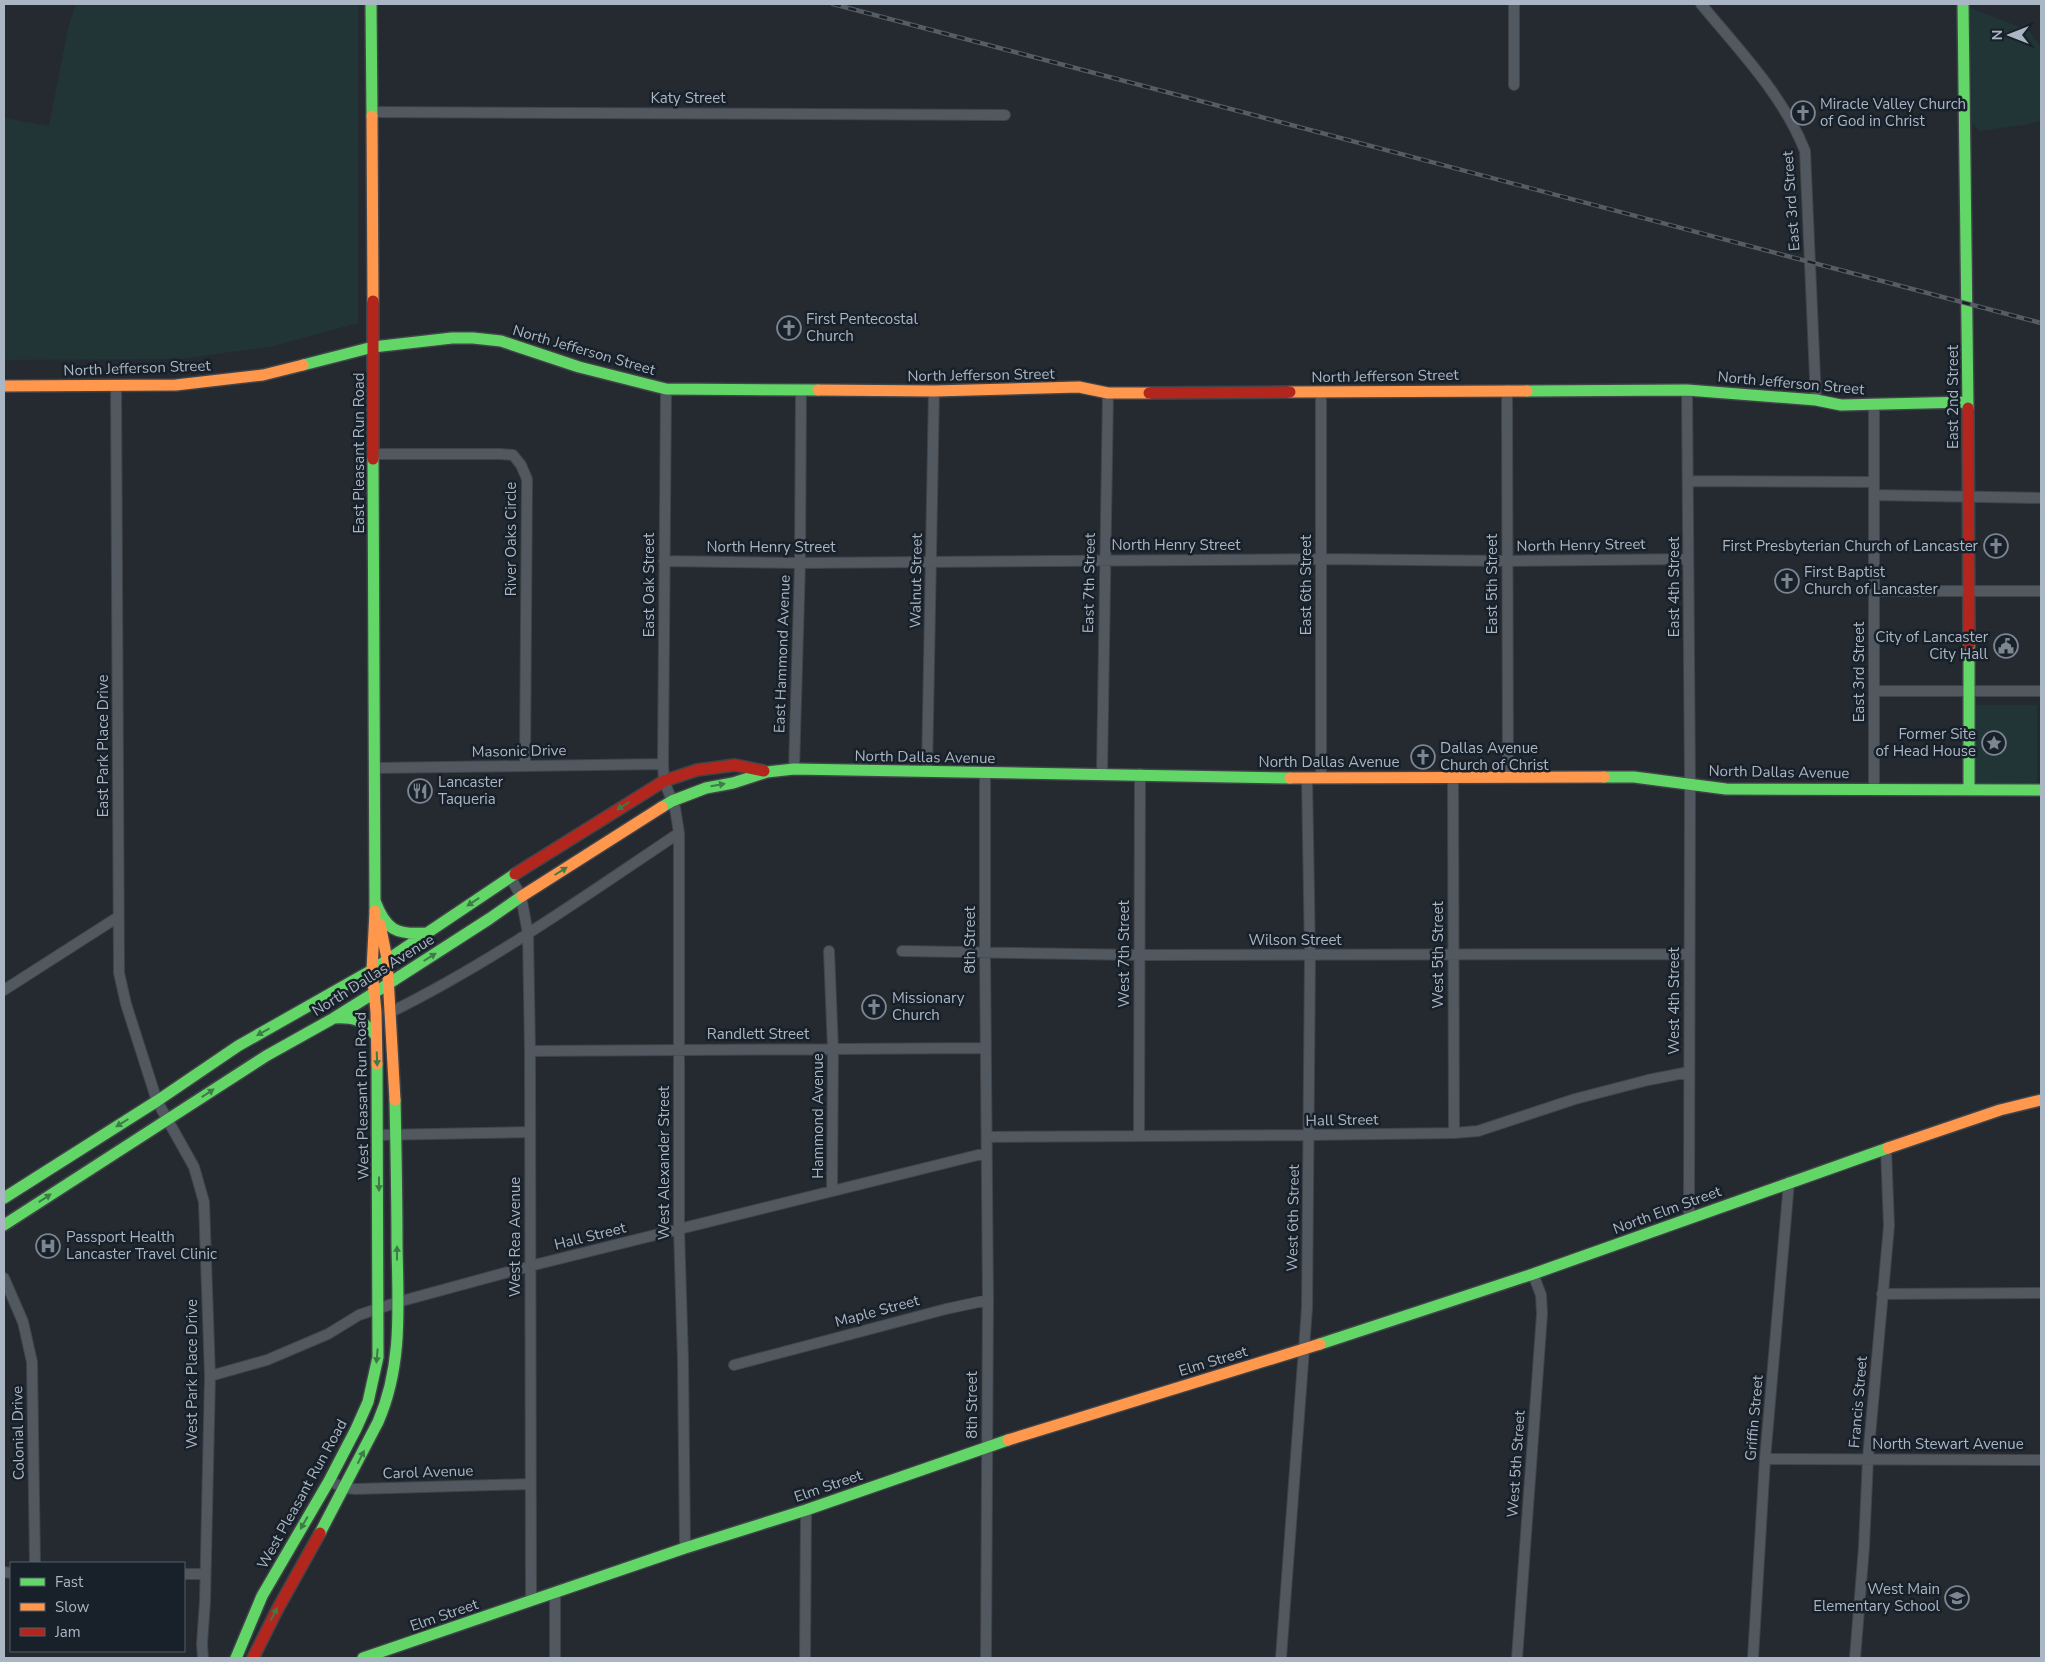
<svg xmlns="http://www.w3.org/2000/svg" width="2045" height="1662" font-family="'Nunito Sans',sans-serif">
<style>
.green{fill:#213436}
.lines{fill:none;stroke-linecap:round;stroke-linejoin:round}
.street-casing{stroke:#404449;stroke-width:12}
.fast-casing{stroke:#404449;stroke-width:14}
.slow-casing{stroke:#404449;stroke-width:14}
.jam-casing{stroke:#404449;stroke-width:14}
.street{stroke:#525860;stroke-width:10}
.fast{stroke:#63d668;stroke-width:11}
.slow{stroke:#ff974d;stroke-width:11}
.jam{stroke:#b3261e;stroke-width:11}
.rail-casing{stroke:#565c62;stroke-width:4.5}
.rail{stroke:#18202a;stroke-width:2.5;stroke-dasharray:8;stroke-linecap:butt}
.oneway{fill:#3e7b49}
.labels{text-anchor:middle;stroke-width:5;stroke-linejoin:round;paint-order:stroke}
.street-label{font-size:15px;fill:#abb6c4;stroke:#18202a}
.poi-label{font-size:15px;fill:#abb6c4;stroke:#18202a;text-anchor:start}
</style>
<rect width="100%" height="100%" fill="#242a30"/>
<path class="green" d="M76,4H358V323L270,347L180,359L4,360V118L49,126L68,28Z
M1970,8L2028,30L2041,47V121L2024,125L1980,131L1972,123Z
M1976,705H2037V783H1976Z"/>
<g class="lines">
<g class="street-casing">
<path id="street" d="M1514,4V85
M1701,4C1739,50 1783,95 1805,151L1816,400
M372,112L1005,115
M116,385L119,973L126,1004L157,1101L194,1167L204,1202L210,1376L205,1601L202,1644L203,1658
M666,389L663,764L664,781L675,808L679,833V1230L683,1360L685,1548
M1507,390L1508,777
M1687,390L1690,784L1689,1218
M1321,392V777
M374,454H500L513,455L521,465L527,479L525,766
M1688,481L1874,482
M1874,495L2041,498
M664,561L800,563L1321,559L1507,561L1688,559
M1874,591H2041
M1874,691H2041
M375,768L663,764
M794,769L800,563L801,390
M927,771L934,391
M985,773V953L988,1300L986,1658
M1102,773L1108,393
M1453,777L1454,1133
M1874,789V404
M510,877L521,896L528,934L530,1051L531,1600
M829,951L833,1049L832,1190
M902,951L1139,955L1689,954
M4,990L118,917
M391,1012C492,962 585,896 679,833
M530,1051L985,1048
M378,1135L530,1132
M1139,1135L1140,774
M987,1137L1309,1135L1454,1133L1478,1131L1575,1099L1648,1080L1689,1072
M4,1278L23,1322L32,1362L35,1563
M1882,1294L2041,1293
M734,1365L946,1309L988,1300
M210,1376L267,1360L328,1334L359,1315L398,1302L530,1266L986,1153
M1765,1459L2041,1460
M329,1481L345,1488L356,1489L530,1484
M4,1572L11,1573
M184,1574H204
M555,1658V1593
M805,1658L806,1510
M1281,1658L1307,1308L1310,955L1307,778
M1517,1658L1542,1314L1541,1295L1533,1274
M1753,1658L1765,1459L1789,1182
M1855,1658L1864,1547L1868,1458L1889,1226L1886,1149"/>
</g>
<g class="fast-casing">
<path id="fast" d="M371,4L372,116
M1963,4L1968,408
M303,365L373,347L452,338H473L501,341L579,367L666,389L818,390
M1527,391L1687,390L1816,400L1841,405L1968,402
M373,459L375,911
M1969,645V790
M1604,777H1634L1726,789L2041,790
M662,807L672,801L706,788L733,783L767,772L794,769L1290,778
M375,901C386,930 396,935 426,933
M334,1018C354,1017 364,1020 376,1036
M4,1198L157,1101L238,1046L372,970L515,874
M4,1225L266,1056L334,1018L374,993L489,919L522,896
M1320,1344L1533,1274L1888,1148
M320,1533L378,1422C403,1365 398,1306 397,1245C397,1197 396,1148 395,1100
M236,1658L262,1596L329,1481L356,1429L368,1402L378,1357L377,1064
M363,1658L685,1548L806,1510L1008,1440"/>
</g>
<g class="slow-casing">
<path id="slow" d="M372,116L373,301
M4,386L176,385L263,375L303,365
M818,390L934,391L1079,387L1108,393H1149
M1290,392L1527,391
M1290,778L1604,777
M522,896L662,807
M375,911L372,970L376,1012L377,1064
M380,924L387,959L395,1100
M1888,1148L2000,1110L2041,1100
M1008,1440L1320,1344"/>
</g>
<g class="jam-casing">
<path id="jam" d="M373,301V459
M1149,393L1290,392
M1968,408L1969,645
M515,874L664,781L697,770L735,765L764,771
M253,1658L277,1610L320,1533"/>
</g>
<use href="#street" class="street"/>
<use href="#fast" class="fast"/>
<use href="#slow" class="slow"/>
<use href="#jam" class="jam"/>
<g class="rail-casing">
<path id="rail" d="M833,4L2041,323"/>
</g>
<use href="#rail" class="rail"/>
</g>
<defs><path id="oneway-solid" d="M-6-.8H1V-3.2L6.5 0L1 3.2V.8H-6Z" transform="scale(1.25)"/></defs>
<g class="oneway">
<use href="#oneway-solid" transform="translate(718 785) rotate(-10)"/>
<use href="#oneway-solid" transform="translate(623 806) rotate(148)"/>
<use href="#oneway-solid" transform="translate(561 871) rotate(-32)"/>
<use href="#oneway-solid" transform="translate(473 902) rotate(147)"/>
<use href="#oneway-solid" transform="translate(430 957) rotate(-32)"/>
<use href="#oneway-solid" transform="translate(263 1032) rotate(151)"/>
<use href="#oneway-solid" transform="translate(377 1059) rotate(88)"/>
<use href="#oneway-solid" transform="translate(208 1093) rotate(-33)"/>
<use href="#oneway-solid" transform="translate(122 1123) rotate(148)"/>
<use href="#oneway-solid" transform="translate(379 1184) rotate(90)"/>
<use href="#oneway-solid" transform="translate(45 1198) rotate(-33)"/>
<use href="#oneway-solid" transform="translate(397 1253) rotate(-90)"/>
<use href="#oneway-solid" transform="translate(377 1356) rotate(95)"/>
<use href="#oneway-solid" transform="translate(361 1457) rotate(-63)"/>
<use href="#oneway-solid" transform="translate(304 1523) rotate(120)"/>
<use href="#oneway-solid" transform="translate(274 1614) rotate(-62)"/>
</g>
<defs>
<g id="church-ring" transform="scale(1.25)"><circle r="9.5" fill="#18202a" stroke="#7c8590" stroke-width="1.5"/><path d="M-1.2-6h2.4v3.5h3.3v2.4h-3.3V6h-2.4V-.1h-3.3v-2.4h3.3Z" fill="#7c8590"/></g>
<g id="civic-ring" transform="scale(1.25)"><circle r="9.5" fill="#18202a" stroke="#7c8590" stroke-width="1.5"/><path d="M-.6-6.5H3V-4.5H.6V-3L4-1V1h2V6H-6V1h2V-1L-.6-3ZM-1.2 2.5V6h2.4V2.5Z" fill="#7c8590"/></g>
<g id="sight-ring" transform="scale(1.25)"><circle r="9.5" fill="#18202a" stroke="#7c8590" stroke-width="1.5"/><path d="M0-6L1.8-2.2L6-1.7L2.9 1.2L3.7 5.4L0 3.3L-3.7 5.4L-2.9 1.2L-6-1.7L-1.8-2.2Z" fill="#7c8590"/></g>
<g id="restaurant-ring" transform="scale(1.25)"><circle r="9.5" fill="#18202a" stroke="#7c8590" stroke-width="1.5"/><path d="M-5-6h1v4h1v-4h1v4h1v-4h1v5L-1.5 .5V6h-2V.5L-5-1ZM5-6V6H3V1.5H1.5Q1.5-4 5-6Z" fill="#7c8590"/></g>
<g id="hospital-ring" transform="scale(1.25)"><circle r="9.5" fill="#18202a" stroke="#7c8590" stroke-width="1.5"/><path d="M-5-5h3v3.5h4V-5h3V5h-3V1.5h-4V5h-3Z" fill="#7c8590"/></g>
<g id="school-ring" transform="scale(1.25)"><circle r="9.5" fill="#18202a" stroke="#7c8590" stroke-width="1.5"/><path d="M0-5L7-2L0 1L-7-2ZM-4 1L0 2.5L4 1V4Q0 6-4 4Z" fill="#7c8590"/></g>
</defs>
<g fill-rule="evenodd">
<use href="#church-ring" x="1803" y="113"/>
<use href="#church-ring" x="789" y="328"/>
<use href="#church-ring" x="1996" y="546"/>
<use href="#church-ring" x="1787" y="581"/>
<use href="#civic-ring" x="2006" y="646"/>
<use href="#sight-ring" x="1994" y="743"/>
<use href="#church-ring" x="1423" y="757"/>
<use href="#restaurant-ring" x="420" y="791"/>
<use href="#church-ring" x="874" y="1007"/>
<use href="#hospital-ring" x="48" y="1246"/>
<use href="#school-ring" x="1957" y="1598"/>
</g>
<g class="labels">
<g class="street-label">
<text x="688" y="103">Katy Street</text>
<text transform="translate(1791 201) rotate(-94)" y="5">East 3rd Street</text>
<text transform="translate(584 350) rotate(16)" y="5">North Jefferson Street</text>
<text transform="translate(137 368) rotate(-2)" y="5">North Jefferson Street</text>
<text transform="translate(981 375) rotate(-1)" y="5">North Jefferson Street</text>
<text transform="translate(1385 376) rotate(-1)" y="5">North Jefferson Street</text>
<text transform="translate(1791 383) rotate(5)" y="5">North Jefferson Street</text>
<text transform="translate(1953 397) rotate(-90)" y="5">East 2nd Street</text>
<text transform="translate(359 453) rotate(-90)" y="5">East Pleasant Run Road</text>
<text transform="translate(511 539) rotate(-90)" y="5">River Oaks Circle</text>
<text x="1176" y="550">North Henry Street</text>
<text transform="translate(1581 545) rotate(-1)" y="5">North Henry Street</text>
<text x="771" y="552">North Henry Street</text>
<text transform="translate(916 581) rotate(-89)" y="5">Walnut Street</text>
<text transform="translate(1089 583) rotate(-89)" y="5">East 7th Street</text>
<text transform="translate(1492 584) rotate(-90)" y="5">East 5th Street</text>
<text transform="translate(649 585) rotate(-90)" y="5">East Oak Street</text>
<text transform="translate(1306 585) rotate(-90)" y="5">East 6th Street</text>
<text transform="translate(1674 587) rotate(-90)" y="5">East 4th Street</text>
<text transform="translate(782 654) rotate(-88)" y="5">East Hammond Avenue</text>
<text transform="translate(1859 672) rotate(-90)" y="5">East 3rd Street</text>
<text transform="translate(103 746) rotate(-90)" y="5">East Park Place Drive</text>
<text transform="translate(519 751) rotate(-1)" y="5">Masonic Drive</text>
<text transform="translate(925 757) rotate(1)" y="5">North Dallas Avenue</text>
<text x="1329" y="767">North Dallas Avenue</text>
<text transform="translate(1779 772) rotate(1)" y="5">North Dallas Avenue</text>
<text transform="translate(970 940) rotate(-90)" y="5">8th Street</text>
<text x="1295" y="945">Wilson Street</text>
<text transform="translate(1124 954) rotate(-90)" y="5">West 7th Street</text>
<text transform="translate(1438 955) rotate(-90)" y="5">West 5th Street</text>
<text transform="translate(373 975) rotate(-32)" y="5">North Dallas Avenue</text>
<text transform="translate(1674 1001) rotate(-90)" y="5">West 4th Street</text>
<text x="758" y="1039">Randlett Street</text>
<text transform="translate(362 1096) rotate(-91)" y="5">West Pleasant Run Road</text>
<text transform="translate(818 1116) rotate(-90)" y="5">Hammond Avenue</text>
<text transform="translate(1342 1120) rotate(-1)" y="5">Hall Street</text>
<text transform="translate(664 1163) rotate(-90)" y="5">West Alexander Street</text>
<text transform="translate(1667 1210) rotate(-20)" y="5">North Elm Street</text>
<text transform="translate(1293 1218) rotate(-89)" y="5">West 6th Street</text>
<text transform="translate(590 1236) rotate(-14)" y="5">Hall Street</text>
<text transform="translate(515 1237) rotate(-90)" y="5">West Rea Avenue</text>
<text transform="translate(877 1311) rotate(-15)" y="5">Maple Street</text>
<text transform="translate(1213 1361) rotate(-17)" y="5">Elm Street</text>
<text transform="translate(192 1374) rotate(-90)" y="5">West Park Place Drive</text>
<text transform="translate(1858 1402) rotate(-85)" y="5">Francis Street</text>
<text transform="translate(972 1405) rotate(-90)" y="5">8th Street</text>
<text transform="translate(1754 1418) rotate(-85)" y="5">Griffin Street</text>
<text transform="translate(18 1433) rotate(-91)" y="5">Colonial Drive</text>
<text x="1948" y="1449">North Stewart Avenue</text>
<text transform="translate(1516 1464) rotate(-86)" y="5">West 5th Street</text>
<text transform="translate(428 1472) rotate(-2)" y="5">Carol Avenue</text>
<text transform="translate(828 1486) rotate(-19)" y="5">Elm Street</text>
<text transform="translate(302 1494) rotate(-61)" y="5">West Pleasant Run Road</text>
<text transform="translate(444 1615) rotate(-19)" y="5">Elm Street</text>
</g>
<g class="poi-label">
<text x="1820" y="109">Miracle Valley Church<tspan x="1820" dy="17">of God in Christ</tspan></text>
<text x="806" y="324">First Pentecostal<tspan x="806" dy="17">Church</tspan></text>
<text x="1978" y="551" text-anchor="end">First Presbyterian Church of Lancaster</text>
<text x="1804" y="577">First Baptist<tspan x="1804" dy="17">Church of Lancaster</tspan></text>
<text x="1988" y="642" text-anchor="end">City of Lancaster<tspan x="1988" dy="17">City Hall</tspan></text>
<text x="1976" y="739" text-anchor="end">Former Site<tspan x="1976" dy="17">of Head House</tspan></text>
<text x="1440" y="753">Dallas Avenue<tspan x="1440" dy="17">Church of Christ</tspan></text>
<text x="438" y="787">Lancaster<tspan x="438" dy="17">Taqueria</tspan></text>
<text x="892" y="1003">Missionary<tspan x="892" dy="17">Church</tspan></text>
<text x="66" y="1242">Passport Health<tspan x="66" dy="17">Lancaster Travel Clinic</tspan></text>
<text x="1940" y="1594" text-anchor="end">West Main<tspan x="1940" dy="17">Elementary School</tspan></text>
</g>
</g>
<rect width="2045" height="1662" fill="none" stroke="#abb6c4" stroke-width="10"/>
<rect x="10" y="1562" width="175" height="90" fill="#18202a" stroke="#535c68"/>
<rect x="20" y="1578" width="25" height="8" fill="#63d668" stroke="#535c68"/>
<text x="55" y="1587" font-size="15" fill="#abb6c4">Fast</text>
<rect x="20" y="1603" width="25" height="8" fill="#ff974d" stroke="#535c68"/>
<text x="55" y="1612" font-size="15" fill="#abb6c4">Slow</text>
<rect x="20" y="1628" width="25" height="8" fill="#b3261e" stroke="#535c68"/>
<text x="55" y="1637" font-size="15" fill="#abb6c4">Jam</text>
<g transform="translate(2010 35) rotate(270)" stroke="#18202a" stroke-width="4" paint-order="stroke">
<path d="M0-4L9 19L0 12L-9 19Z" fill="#abb6c4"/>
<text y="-8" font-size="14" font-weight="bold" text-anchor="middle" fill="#abb6c4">N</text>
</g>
</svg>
